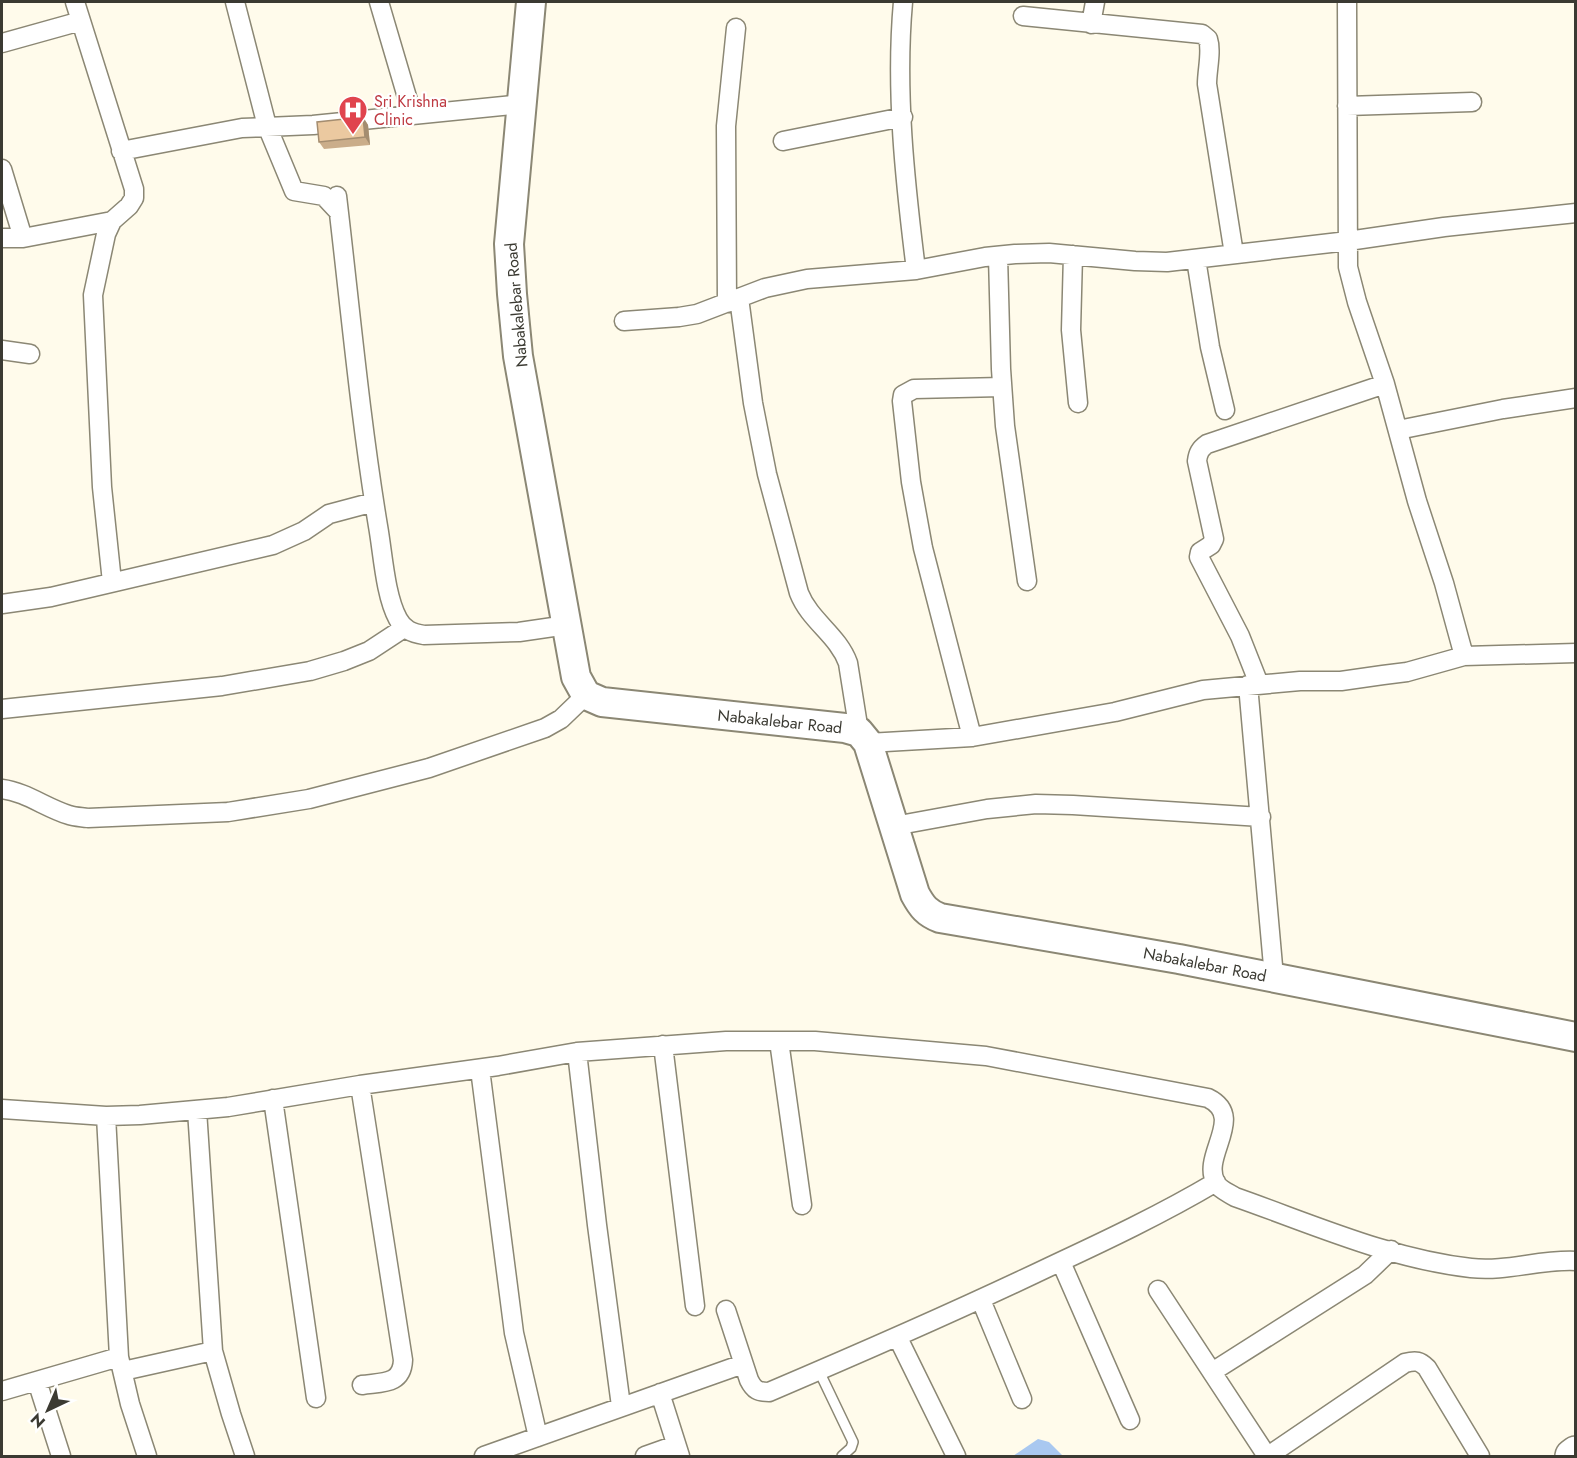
<svg xmlns="http://www.w3.org/2000/svg" width="1577" height="1458" font-family="Jost,sans-serif">
<style>
.water{fill:#a9c8f0}
.lines{fill:none;stroke-linecap:round;stroke-linejoin:round}
.lane-casing{stroke:#8b8774;stroke-width:12}
.street-casing{stroke:#8b8774;stroke-width:21}
.primary-casing{stroke:#8b8774;stroke-width:32}
.highway-casing{stroke:#8b8774;stroke-width:36}
.lane{stroke:#fff;stroke-width:9}
.street{stroke:#fff;stroke-width:18}
.primary{stroke:#fff;stroke-width:28}
.highway{stroke:#fff;stroke-width:33}
.wall{fill:#caad8a}
.shaded-wall{fill:#a48d70}
.building{fill:#ebc9a0;stroke:#a48d70;stroke-width:1.5}
.labels{text-anchor:middle;stroke-width:4.5;stroke-linejoin:round;paint-order:stroke}
.health-label{font-size:16px;fill:#be3a42;stroke:#fff;text-anchor:start}
.street-label{font-size:16px;fill:#3b3a32;stroke:#fff}
</style>
<rect width="100%" height="100%" fill="#fffbeb"/>
<path class="water" d="M1038,1439L1049,1442L1063,1456H1013Z"/>
<g class="lines">
<g class="lane-casing">
<path id="lane" d="M819,1371L853,1442L851,1448L842,1456"/>
</g>
<g class="street-casing">
<path id="street" d="M75,2L134,189V198L129,206L112,221L106,234L93,295L102,487L112,582
M235,2L267,126L294,191L324,196L338,211
M379,2L412,114
M903,2C895,90 905,182 916,270
M1347,2L1348,267L1357,302L1385,384L1417,501L1444,583L1464,656
M1023,16L1202,34L1208,39C1212,51 1207,70 1207,84L1234,254
M1091,24L1095,2
M2,43L81,21
M1347,106L1472,102
M783,141L903,117
M121,151L242,128L313,125L522,104
M2,169L23,238
M337,196C350,306 360,417 378,526C383,554 385,595 398,619C404,630 412,633 424,635L519,632L567,625
M2,238H23L112,221
M1073,255L1071,330L1078,403
M998,256L1001,369L1005,426L1027,581
M1196,259L1210,347L1225,410
M739,298L753,403L767,474L799,593C810,621 838,635 848,663L859,732
M727,303L726,126L736,28
M624,321L679,317L697,314L765,288L807,279L916,270L985,257L1015,254L1049,253L1135,261L1167,262L1348,241L1444,227L1576,213
M2,350L30,354
M1398,430L1503,409L1576,398
M2,604L51,597L273,545L304,531L329,514L374,502
M1259,684L1240,636L1199,557L1200,552L1211,545L1214,539L1197,461C1198,453 1200,449 1207,444L1385,384
M1248,685L1274,977
M2,709L222,686L310,671L344,661L369,651L404,628
M972,737L923,548L911,482L902,401L903,395L914,389L1002,387
M868,743L972,737L1115,712L1203,690L1300,681H1341L1383,675L1407,672L1464,656L1576,653
M2,789C26,792 46,808 69,815C75,817 82,817 88,818L228,812L309,799L429,768L545,728L561,719L586,695
M894,826L987,809L1036,804L1073,805L1261,817
M779,1041L802,1205
M663,1045L695,1306
M577,1052L597,1225L621,1406
M480,1069L514,1333L538,1437
M360,1085L403,1360C402,1385 382,1382 362,1385
M273,1099L316,1398
M2,1109L106,1116L140,1115L228,1107L360,1085L498,1066L577,1052L726,1041H815L986,1056L1208,1098C1247,1117 1200,1156 1216,1183C1220,1190 1229,1193 1235,1197C1312,1224 1390,1259 1471,1268C1507,1272 1540,1259 1576,1261
M197,1110L213,1351L231,1414L245,1456
M106,1116L119,1357L130,1404L147,1456
M1061,1262L1130,1420
M1158,1290L1267,1456
M981,1300L1022,1399
M726,1310L749,1380C754,1390 758,1392 769,1392C863,1352 957,1311 1049,1267C1105,1241 1162,1214 1216,1182
M898,1338L956,1456
M123,1371L213,1351
M1212,1372L1365,1275L1391,1250
M37,1381L61,1456
M2,1391L119,1357
M660,1393L680,1456
M484,1456L743,1364
M645,1456L676,1445
M1268,1456L1405,1363C1416,1360 1420,1361 1427,1368L1480,1456"/>
</g>
<g class="primary-casing">
<path id="primary" d="M531,2L509,244L512,294L518,356L576,677L586,695L602,702L845,728L859,732L868,743L915,894C922,907 927,913 940,918L1179,959L1576,1037"/>
</g>
<g class="highway-casing">
<path id="highway" d="M1572,1456L1576,1453"/>
</g>
<use href="#lane" class="lane"/>
<use href="#street" class="street"/>
<use href="#primary" class="primary"/>
<use href="#highway" class="highway"/>
</g>
<path class="wall" d="M363,117L368,125L370,145L324,149L319,142Z"/>
<path class="shaded-wall" d="M363,117L368,125L370,145L365,137Z"/>
<path class="building" d="M363,117L365,137L319,142L317,122Z"/>
<defs>
<g id="hospital-pin" transform="scale(1.5)"><path d="M0 17L-7.5 6A9.5 9.5 0 1 1 7.5 6Z" fill="#e0444e" stroke="#fff"/><path d="M-5-5h3v3.5h4V-5h3V5h-3V1.5h-4V5h-3Z" fill="#fff"/></g>
</defs>
<g fill-rule="evenodd">
<use href="#hospital-pin" x="353" y="110"/>
</g>
<g class="labels">
<g class="health-label">
<text x="374" y="107">Sri Krishna<tspan x="374" dy="18">Clinic</tspan></text>
</g>
<g class="street-label">
<text transform="translate(516 305) rotate(-95)" y="6">Nabakalebar Road</text>
<text transform="translate(780 721) rotate(6)" y="6">Nabakalebar Road</text>
<text transform="translate(1205 964) rotate(11)" y="6">Nabakalebar Road</text>
</g>
</g>
<rect width="1577" height="1458" fill="none" stroke="#3b3a32" stroke-width="6"/>
<g transform="translate(48 1410) rotate(224)" stroke="#ffffff" stroke-width="4.5" paint-order="stroke">
<path d="M0-4.5L10 22L0 15L-10 22Z" fill="#3b3a32"/>
<text y="-9" font-size="16" font-weight="bold" text-anchor="middle" fill="#3b3a32">N</text>
</g>
</svg>
